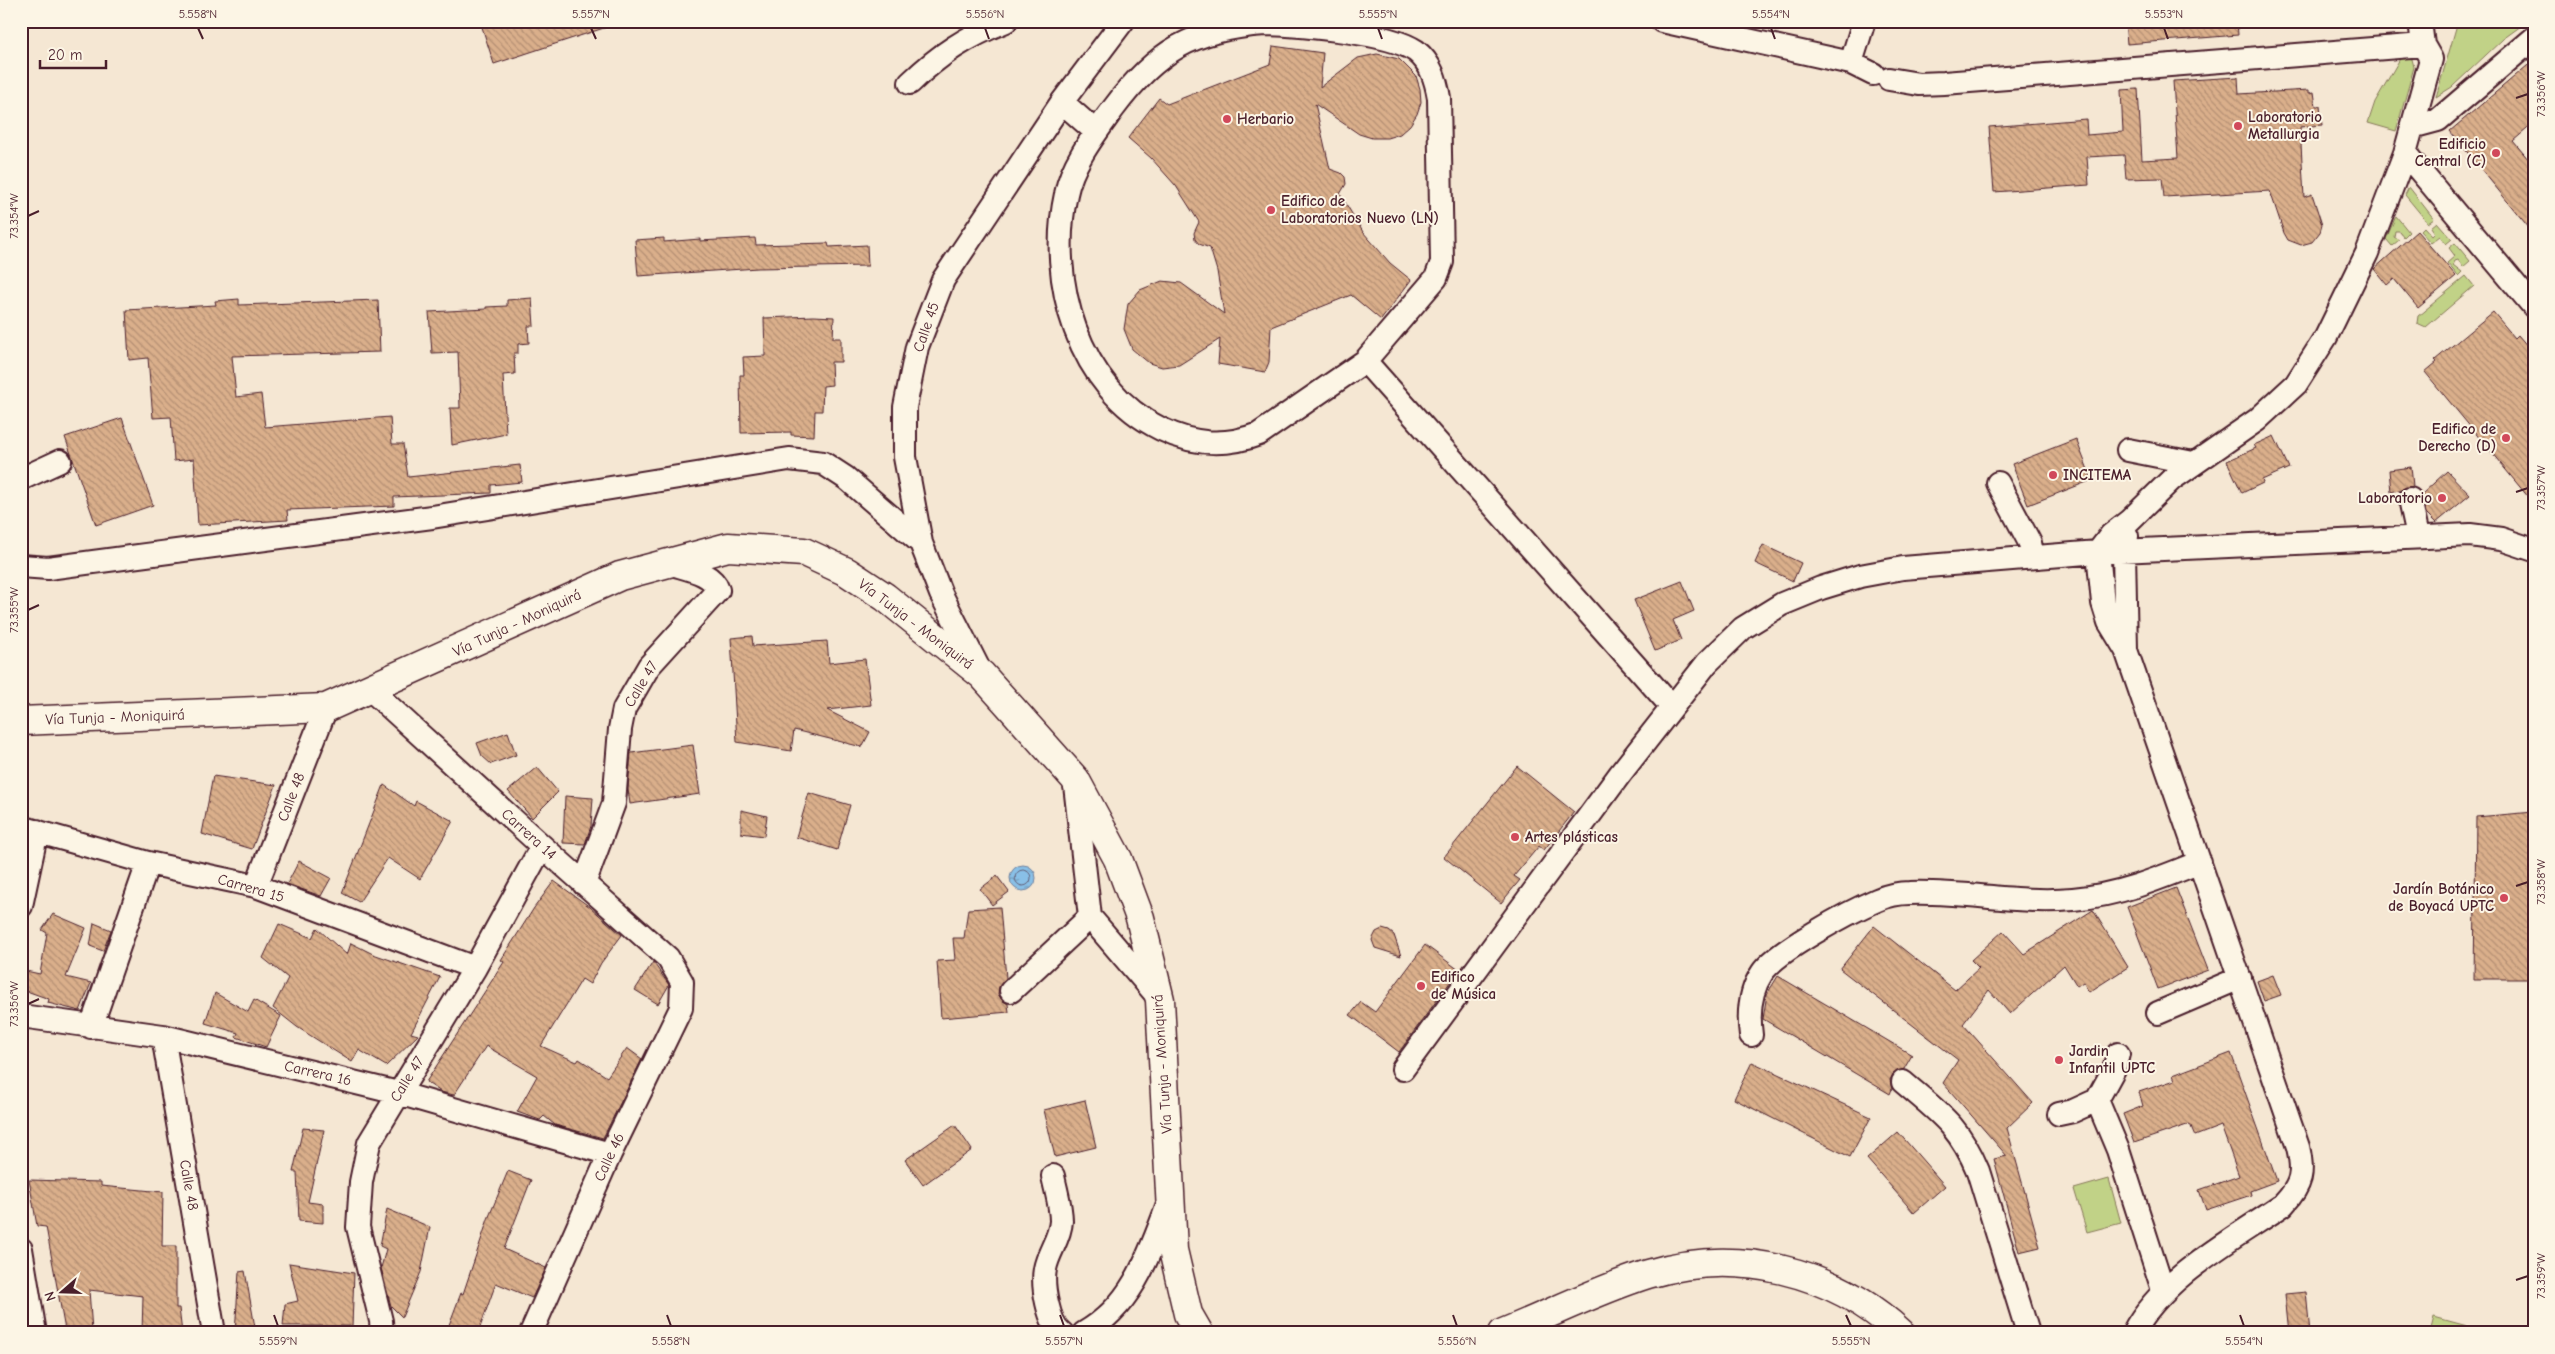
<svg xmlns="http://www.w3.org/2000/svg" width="2555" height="1354" font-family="'Comic Neue',sans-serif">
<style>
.green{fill:#c1d287;stroke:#867859}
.water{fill:url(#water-ripples);stroke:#70809c}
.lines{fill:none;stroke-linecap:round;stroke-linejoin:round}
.shore{stroke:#635f76;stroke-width:1}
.building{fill:url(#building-back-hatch);stroke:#4a1f2b}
.minor-casing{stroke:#4a1f2b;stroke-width:26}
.major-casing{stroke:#4a1f2b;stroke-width:31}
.minor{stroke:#fcf5e5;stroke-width:22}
.major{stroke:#fcf5e5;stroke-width:28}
.ticks{fill:none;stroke:#4a1f2b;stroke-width:2}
.poi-dot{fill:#d1495b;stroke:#fcf5e5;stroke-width:2}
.labels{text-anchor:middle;stroke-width:4;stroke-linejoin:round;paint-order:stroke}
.poi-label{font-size:15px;font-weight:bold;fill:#4a1f2b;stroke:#fcf5e5;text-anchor:start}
.street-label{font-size:15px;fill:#4a1f2b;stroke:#fcf5e5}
.neatline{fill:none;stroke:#4a1f2b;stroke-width:2}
.ticks-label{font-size:12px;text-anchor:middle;fill:#4a1f2b}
</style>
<defs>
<pattern id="water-ripples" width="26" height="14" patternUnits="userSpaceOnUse" patternTransform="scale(1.25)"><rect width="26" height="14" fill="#89c0e7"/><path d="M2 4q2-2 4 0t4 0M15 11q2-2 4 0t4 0" fill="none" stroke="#729bbb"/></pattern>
<pattern id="building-back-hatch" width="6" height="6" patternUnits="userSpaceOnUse" patternTransform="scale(1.25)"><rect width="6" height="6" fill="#daaf8b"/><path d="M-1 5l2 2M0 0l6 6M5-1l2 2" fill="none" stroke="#b38e72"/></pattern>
</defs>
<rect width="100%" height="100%" fill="#f5e7d3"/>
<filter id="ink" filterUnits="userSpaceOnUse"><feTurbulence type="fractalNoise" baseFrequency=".02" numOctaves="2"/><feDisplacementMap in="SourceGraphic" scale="10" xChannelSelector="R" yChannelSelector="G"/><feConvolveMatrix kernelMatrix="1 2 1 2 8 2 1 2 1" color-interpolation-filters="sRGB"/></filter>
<g filter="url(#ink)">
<path class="green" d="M2458,21H2528L2503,39L2452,87L2436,97Z
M2401,57L2412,59L2414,67L2396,131L2368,123L2375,102Z
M2409,187L2434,219L2428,223L2405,195Z
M2396,216L2409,232L2404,237L2399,231H2395L2394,237L2399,240L2392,246L2386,239Z
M2437,222L2452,239L2446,244L2440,236L2431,243L2420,231L2424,227L2432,236L2435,233L2431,227Z
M2455,243L2470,261L2463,267L2458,260L2455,261L2453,265L2462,272L2458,276L2447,263L2455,256L2449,248Z
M2466,276L2474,286L2426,327L2417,323L2418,316Z
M2109,1179L2121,1223L2087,1232L2074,1189Z
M2434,1317L2493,1333H2430Z"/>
<path class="water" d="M1010 878a13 13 0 1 1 26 0a13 13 0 1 1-26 0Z"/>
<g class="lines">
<path class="shore" d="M1015 878a8 8 0 1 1 16 0a8 8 0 1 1-16 0Z"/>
</g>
<path class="building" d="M480,21H613V25L494,64Z
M2125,21H2237L2238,35L2127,44Z
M1273,46L1323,53L1320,87L1358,58L1377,54L1399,59L1416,76L1420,89L1421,102L1417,114L1410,125L1400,134L1387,138H1372L1359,134L1315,104L1330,169L1341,173L1345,177L1346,184L1340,194L1363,232L1390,263L1411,280L1381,320L1351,295L1271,327L1269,362L1265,372L1218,364L1220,339L1179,365L1162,367L1149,363L1132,349L1124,329L1128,304L1140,290L1162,281L1181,283L1224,314L1217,271L1210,248L1199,244L1195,239L1194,233L1199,222L1176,186L1151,158L1128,138L1159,98L1167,104L1270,64Z
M2534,60V123L2513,141L2534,166V234L2450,131Z
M2238,77L2239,94L2309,90V93L2314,92L2316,106H2320L2322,125L2300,127L2304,197L2312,194L2322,225L2320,232L2312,242L2301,245L2288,240L2284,233L2270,191L2164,197L2162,178L2126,179L2124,155L2087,157L2089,185L1994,192L1989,127L2086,119L2087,135L2123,132L2121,90L2138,89L2142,160L2178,158L2173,81Z
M2417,231L2456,276L2418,308L2394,279L2387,285L2374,269Z
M664,238V242L700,239V241L755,238L756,245L828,243L829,247L867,245L868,266L758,268L638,276L635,240Z
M532,298L534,326H528L529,343L518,344V353H514L515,374L503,375L506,434L452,445L450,408H460L458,352L432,353L429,312L486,309V307L507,306V300Z
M239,299V305L378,300L380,352L232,356L236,397L261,394L265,427L390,417L392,444H403L408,477L520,465L522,482L491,485V493L394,497V506L287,510L288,520L198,525L194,459L174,461L171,417L153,418L148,358L129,360L126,310L216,305L215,301Z
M2493,312L2515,338L2518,335L2534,354V504L2425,372L2437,362L2435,360Z
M814,316L834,317L833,338H841V362H831L832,385L823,386L822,411H815L814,436L791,435V432L741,433L740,375H744L743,357L765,356L764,318Z
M122,418L153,505L96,525L65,437Z
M2274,436L2289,468L2262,480L2263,483L2242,493L2227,461L2256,448L2254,445Z
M2076,439L2092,480L2028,505L2012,464Z
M2411,467L2413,486L2391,492L2389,470Z
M2447,471L2470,495L2436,523L2426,513L2422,494Z
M1763,545L1801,563L1793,581L1755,563Z
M1682,581L1694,611L1673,620L1681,640L1655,651L1634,600Z
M752,636L753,646L827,641L829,663L865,659L871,705L827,710L870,732L862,747L794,730L791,751L737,742L731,638Z
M508,732L516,755L491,764L482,756L477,743Z
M693,745L700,794L630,804L628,789L631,753Z
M1517,766L1574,812L1544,850L1539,846L1514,876L1520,880L1501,903L1444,857Z
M537,767L558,792L532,818L508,791Z
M213,776L276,785L252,849L202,834Z
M384,785L414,806L416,801L453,821L420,879L388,858L359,902L342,893Z
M809,793L850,805L837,850L796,837Z
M565,796L593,798L591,826L585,844L563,843Z
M741,810L767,816L764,836L741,833Z
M2534,812V979H2474L2476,817Z
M299,861L331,878L321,896L287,884Z
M997,876L1009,892L992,905L980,889Z
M554,881L590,907L622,935L601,963L590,984L582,979L541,1046L577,1062L579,1059L607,1077L627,1048L642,1059L603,1138L555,1125L544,1116L540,1120L517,1112L537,1076L486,1046L454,1095L441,1092L426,1082L504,962L501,960L534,908Z
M2176,888L2208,970L2158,989L2127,907Z
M1000,907L1006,978L999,987L998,994L1002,1000L1008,1004L1009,1012L941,1018L937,961L955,960L953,938H964L968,909Z
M2093,910L2128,967L2089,992L2083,982L2077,986L2064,965L2010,1014L1989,990L1963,1024L2033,1103L2007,1128L2040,1247L2019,1252L1994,1159L2007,1156L1943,1083L1958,1060L1840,969L1874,926L1955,990L1979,968L1971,960L2003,931L2024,954Z
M53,914L86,928L66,977L91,983L80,1011L48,1003L49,999L21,989V970L40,974L47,933L42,930Z
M94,923L111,930L103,951L90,946Z
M279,924L312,938L317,928L347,955L351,943L373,954L440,977L411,1033L418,1035L386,1066L359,1050L352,1062L297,1027L273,1008L288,978L263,958Z
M1382,929L1389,931L1394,935L1401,956L1375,948L1372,940L1376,932Z
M1425,945L1459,970L1399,1052L1350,1015L1361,1002L1375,1012Z
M653,962L669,985L658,1004L635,990Z
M2273,975L2281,995L2264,1001L2257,981Z
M1778,976L1912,1055L1904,1069L1893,1074L1890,1080L1892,1089L1890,1094L1763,1019L1767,994Z
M215,993L248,1012L254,1000L281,1016L266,1047L236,1037L238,1033L205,1023Z
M2231,1053L2277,1181L2250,1191L2251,1195L2206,1210L2199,1190L2239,1176L2221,1126L2195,1136L2190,1124L2134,1143L2123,1114L2143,1106L2139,1092L2175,1080L2173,1075Z
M1752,1062L1871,1117L1850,1157L1734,1099Z
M1085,1100L1096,1147L1055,1157L1044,1110Z
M955,1125L972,1150L923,1185L905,1160Z
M303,1128L324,1130L308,1202L323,1204V1223L299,1221L297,1172H293Z
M1898,1132L1945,1186L1914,1213L1867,1159Z
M508,1171L531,1180L504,1249L546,1268L532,1298L496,1283L478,1333H446L461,1293L463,1294L488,1219Z
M29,1180L101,1182V1186L163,1192L162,1246H176V1308H179L182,1333H142L143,1296L89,1290L92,1331L65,1330L46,1227L37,1226Z
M387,1209L430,1227L421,1272L402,1317L391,1306L381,1268L386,1249L380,1246Z
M289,1263L354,1273L352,1326H283L285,1304L298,1301Z
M245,1271L253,1316L256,1333H235L239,1272Z
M2306,1292L2310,1333H2289L2285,1294Z"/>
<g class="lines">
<g class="minor-casing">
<path id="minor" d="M1662,21L1851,63L1873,74
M1265,24C1299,25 1389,32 1416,51C1431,63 1436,80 1439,98L1442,262L1436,278L1365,361L1259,434C1225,447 1194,445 1161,429C1078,389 1047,280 1066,194C1072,163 1095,134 1113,109C1156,51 1193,29 1265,24Z
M1851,63L1864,21
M1889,79L1919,84L1944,83L2423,45
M910,83C940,54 966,37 1006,21
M1062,102L1096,132
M2412,127L2438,120L2534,38
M2405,153L2534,307
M1365,361L1672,707
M2128,450L2193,463
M21,479L60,461
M1998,483L2030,543L2033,557
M2410,499L2418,536
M21,566L48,568L432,517L789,459L823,463L846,478L921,543
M2126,650L2124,551L2127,536
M981,673L941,594L921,543L905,457V407L917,347L943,280L1062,102L1123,21
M371,690L542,846L668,958L682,982L681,1008L610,1154L531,1333
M21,827L148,863L256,886L475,968
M584,884L614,803L620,729L624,709L649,666L718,590C712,572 686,569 669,563
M256,886L326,708
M21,906L37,831
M1090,917L1159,998
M1011,991L1090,917L1075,785
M2158,1013L2240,978
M21,1016L163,1036L398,1093L610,1154
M91,1027L148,863
M1751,1035C1748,1013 1750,991 1762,973C1776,951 1851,911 1877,900C1886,896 1900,893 1910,893C1965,891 2019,904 2073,899C2119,895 2158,879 2200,862
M163,1036L214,1333
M1403,1069L1620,774L1707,663L1743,628L1782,604L1821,588L1860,576L1903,568L2098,552L2470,535L2501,539L2534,550
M1903,1082C1939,1113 1959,1125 1978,1171L2028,1333
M2097,1100L2114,1069L2118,1054
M2059,1114L2073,1111L2097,1100L2118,1150L2163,1290
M1053,1176C1056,1191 1061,1206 1061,1221C1060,1239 1048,1252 1045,1269C1042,1285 1048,1323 1062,1333
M21,1249L35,1333
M382,1333L381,1321L358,1227L361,1182L369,1143L475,968L542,846
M1084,1333C1134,1305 1150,1252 1169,1202
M2133,1333C2162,1277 2232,1240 2283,1205C2302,1185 2304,1173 2298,1147L2126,650L2109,622L2103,603L2098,552L2111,535L2129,521L2172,479L2257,420L2296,384L2326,337L2367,253L2405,153L2431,59L2423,45L2420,21"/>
</g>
<g class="major-casing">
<path id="major" d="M21,721L326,708L620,576L728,547L804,552L847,572L885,597L982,675L1075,779L1118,859L1140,918L1160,1000L1173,1250L1188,1314L1199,1333
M1503,1333C1550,1314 1600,1289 1648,1274C1737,1247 1833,1270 1901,1333"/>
</g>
<use href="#minor" class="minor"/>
<use href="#major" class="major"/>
</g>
</g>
<path class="ticks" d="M198,28L203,39M591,28L596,39M985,28L989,39M1378,28L1382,39M1771,28L1775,39M2164,28L2168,39M2516,98L2528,94M28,216L39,211M2516,492L2528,488M28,610L39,605M2516,886L2528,882M28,1004L39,999M2516,1280L2528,1276M274,1315L278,1326M667,1315L671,1326M1060,1315L1064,1326M1453,1315L1457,1326M1846,1315L1851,1326M2240,1315L2244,1326"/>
<g class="poi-dot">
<circle cx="1227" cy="119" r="5"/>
<circle cx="2238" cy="126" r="5"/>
<circle cx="2496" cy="153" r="5"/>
<circle cx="1271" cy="210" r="5"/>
<circle cx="2506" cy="438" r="5"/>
<circle cx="2053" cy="475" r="5"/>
<circle cx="2442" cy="498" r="5"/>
<circle cx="1515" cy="837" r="5"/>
<circle cx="2504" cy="898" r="5"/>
<circle cx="1421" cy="986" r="5"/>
<circle cx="2059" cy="1060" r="5"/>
</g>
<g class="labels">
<g class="poi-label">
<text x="2248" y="122">Laboratorio<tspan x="2248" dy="17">Metallurgia</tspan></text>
<text x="1237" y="124">Herbario</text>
<text x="2486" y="149" text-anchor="end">Edificio<tspan x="2486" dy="17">Central (C)</tspan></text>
<text x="1281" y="206">Edifico de<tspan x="1281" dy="17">Laboratorios Nuevo (LN)</tspan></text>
<text x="2496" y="434" text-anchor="end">Edifico de<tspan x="2496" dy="17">Derecho (D)</tspan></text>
<text x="2063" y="480">INCITEMA</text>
<text x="2432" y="503" text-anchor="end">Laboratorio</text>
<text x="1525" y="842">Artes plásticas</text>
<text x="2494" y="894" text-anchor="end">Jardín Botánico<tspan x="2494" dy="17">de Boyacá UPTC</tspan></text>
<text x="1431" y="982">Edifico<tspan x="1431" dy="17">de Música</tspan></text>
<text x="2069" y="1056">Jardin<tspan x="2069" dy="17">Infantil UPTC</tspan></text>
</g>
<g class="street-label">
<text transform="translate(926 327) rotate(-71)" y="5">Calle 45</text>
<text transform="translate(517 623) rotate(-25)" y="5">Vía Tunja - Moniquirá</text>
<text transform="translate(916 624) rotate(37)" y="5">Vía Tunja - Moniquirá</text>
<text transform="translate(641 684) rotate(-59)" y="5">Calle 47</text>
<text transform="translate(115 717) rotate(-2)" y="5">Vía Tunja - Moniquirá</text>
<text transform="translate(291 797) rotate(-69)" y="5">Calle 48</text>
<text transform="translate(529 834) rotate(42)" y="5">Carrera 14</text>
<text transform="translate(251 888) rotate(16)" y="5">Carrera 15</text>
<text transform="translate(1162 1064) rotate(-94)" y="5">Vía Tunja - Moniquirá</text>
<text transform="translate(318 1073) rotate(13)" y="5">Carrera 16</text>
<text transform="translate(407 1079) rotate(-58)" y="5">Calle 47</text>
<text transform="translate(609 1157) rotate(-65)" y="5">Calle 46</text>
<text transform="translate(189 1185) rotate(80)" y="5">Calle 48</text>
</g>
</g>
<rect width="2555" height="1354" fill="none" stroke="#fcf5e5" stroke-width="55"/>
<g transform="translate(62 1292) rotate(250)" stroke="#fcf5e5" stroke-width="4" paint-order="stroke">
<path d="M0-4L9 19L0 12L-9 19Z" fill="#4a1f2b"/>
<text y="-8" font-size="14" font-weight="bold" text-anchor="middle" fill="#4a1f2b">N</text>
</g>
<path d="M40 60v8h66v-8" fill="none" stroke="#4a1f2b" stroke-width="2.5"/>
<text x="48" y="60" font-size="15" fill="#4a1f2b" stroke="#fcf5e5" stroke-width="4" paint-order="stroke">20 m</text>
<rect x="28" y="28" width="2500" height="1298" class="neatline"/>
<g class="ticks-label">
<text x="198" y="18">5.558°N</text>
<text x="591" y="18">5.557°N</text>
<text x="985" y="18">5.556°N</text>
<text x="1378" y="18">5.555°N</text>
<text x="1771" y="18">5.554°N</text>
<text x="2164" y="18">5.553°N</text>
<text transform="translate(2541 94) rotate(-90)" y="4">73.356°W</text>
<text transform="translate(14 216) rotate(-90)" y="4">73.354°W</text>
<text transform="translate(2541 488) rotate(-90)" y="4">73.357°W</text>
<text transform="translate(14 610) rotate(-90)" y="4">73.355°W</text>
<text transform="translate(2541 882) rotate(-90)" y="4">73.358°W</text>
<text transform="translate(14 1004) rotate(-90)" y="4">73.356°W</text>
<text transform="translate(2541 1276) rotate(-90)" y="4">73.359°W</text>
<text x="278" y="1345">5.559°N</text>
<text x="671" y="1345">5.558°N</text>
<text x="1064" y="1345">5.557°N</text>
<text x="1457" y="1345">5.556°N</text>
<text x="1851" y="1345">5.555°N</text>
<text x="2244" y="1345">5.554°N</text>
</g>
</svg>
